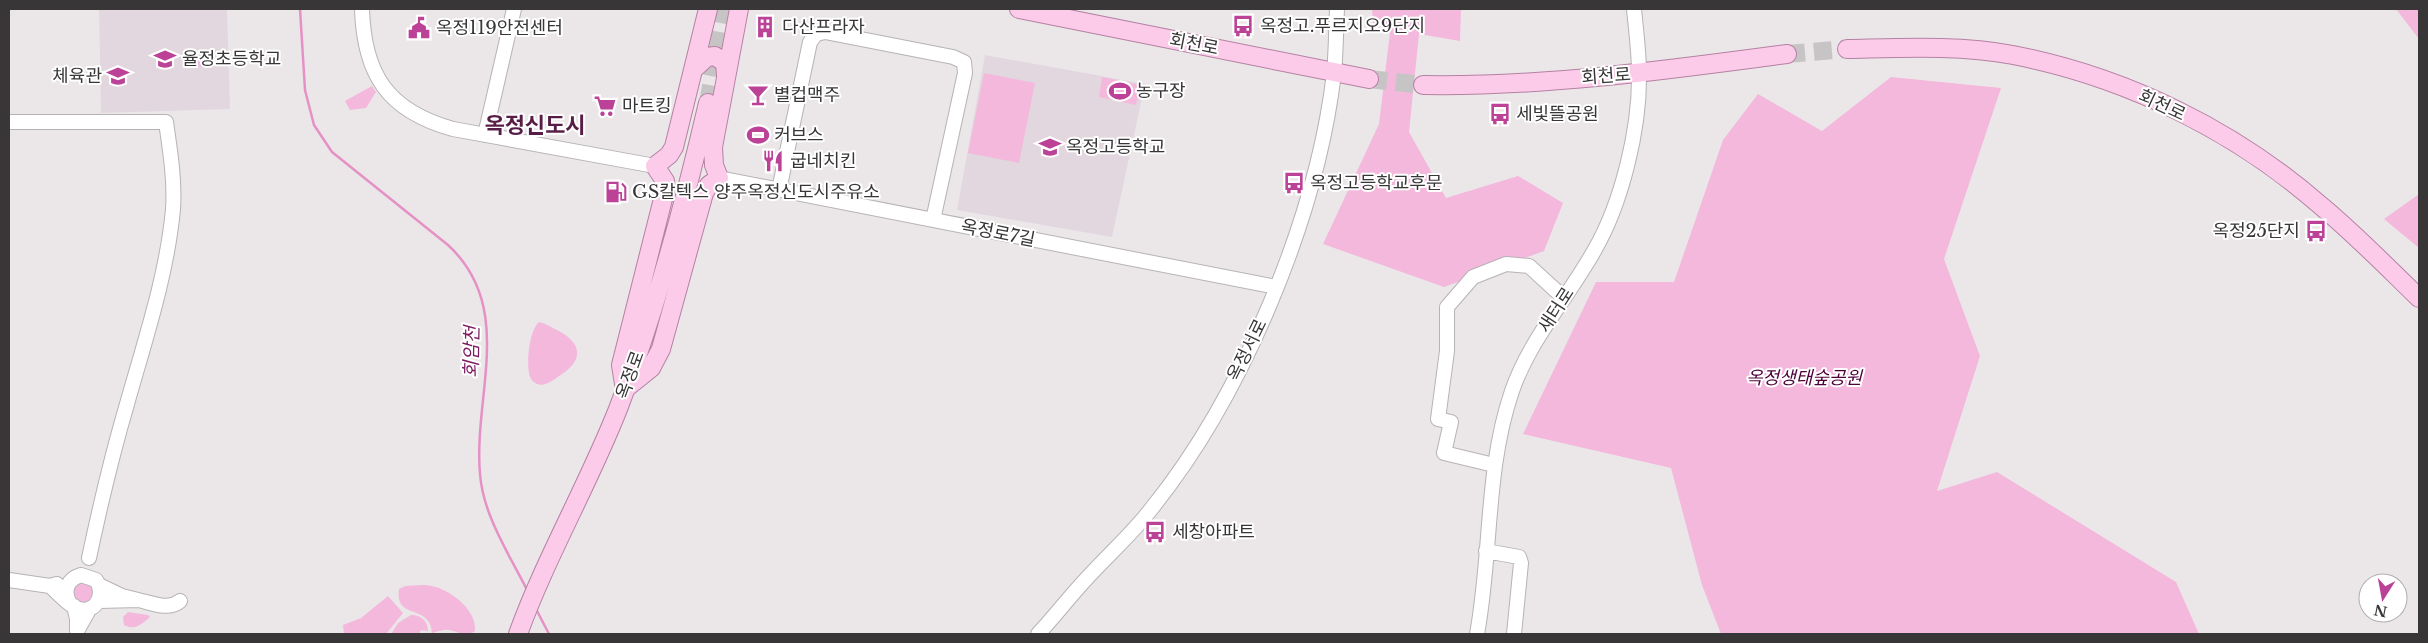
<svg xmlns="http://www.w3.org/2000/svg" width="2428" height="643" font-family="'Libre Baskerville','Noto Sans KR',serif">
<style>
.built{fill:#e2d7de}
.green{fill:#f3b8dc}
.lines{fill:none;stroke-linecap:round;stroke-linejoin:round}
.stream{stroke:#e591c6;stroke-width:2.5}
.major-tunnel{stroke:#c7c4c5;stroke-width:18;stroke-dasharray:18 9;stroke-linecap:butt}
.minor-casing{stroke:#b6b3b5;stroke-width:16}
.major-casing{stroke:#b581a2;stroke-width:20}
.minor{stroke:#fff;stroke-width:14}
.major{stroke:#fbcbe9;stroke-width:18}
.labels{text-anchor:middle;stroke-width:4;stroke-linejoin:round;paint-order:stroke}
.poi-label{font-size:18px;fill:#383637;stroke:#fff;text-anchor:start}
.street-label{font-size:18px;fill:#383637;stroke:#fff}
.park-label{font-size:18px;font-style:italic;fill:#4d0039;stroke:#fff}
.water-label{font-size:19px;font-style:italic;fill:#7d1c62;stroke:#fff}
.district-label{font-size:22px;font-weight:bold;fill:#581d46;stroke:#fff}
</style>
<rect width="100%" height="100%" fill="#ebe7e9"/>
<path class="built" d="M99,9H227L230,109L101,113Z
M985,55L1145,84L1112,237L957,210Z"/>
<path class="green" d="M1372,9H1461L1460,41L1419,34L1409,132L1446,198L1518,176L1563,203L1544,251L1444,287L1323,244L1379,124L1391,24L1373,23Z
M2396,9H2419V39Z
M196,55H210V67L183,66V60Z
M984,73L1035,83L1019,163L968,153Z
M1102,77L1140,85L1136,105L1099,97Z
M1891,77L2001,88L1944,259L1980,356L1937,491L1997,472L2176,582L2199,634H1721L1702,585L1671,468L1523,434L1596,282H1674L1723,140L1758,94L1822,131Z
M372,86L376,92L366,108L350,110L345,101Z
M2419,194V248L2384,219Z
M539,322C545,323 551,327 557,330C583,343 584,361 559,376C554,380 548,384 541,385C537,384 534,383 531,379C525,368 529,330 539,322Z
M82,581L94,587L91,601C79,606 72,600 73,587Z
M405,586C413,586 423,584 432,586C451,590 477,610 475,631C465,638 458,631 448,630C443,629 437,632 432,633C430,603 394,621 399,589Z
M388,596L403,613L386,634H344L343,625L361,618Z
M128,612L148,615L150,617C142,624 135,631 124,625L123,617Z
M411,615C421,615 428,621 428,631L421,630L419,634H391L398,623Z"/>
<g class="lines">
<path class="stream" d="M300,9L305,90L314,125L332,152L448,245C516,308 473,395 480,474C483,515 509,554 527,590
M536,609L549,634"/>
<path class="major-tunnel" d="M1787,54L1847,49
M1369,79L1423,85
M708,103L725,9"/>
<g class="minor-casing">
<path id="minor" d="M362,9C364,75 388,111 453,129L655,166
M9,122H166C170,150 175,180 173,209C167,275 145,340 127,404C112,455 100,506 89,558
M485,135L514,9
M719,178L1276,287
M779,190L810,42L816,34L825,32L953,57L964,62L965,73L933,220
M1494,465L1444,453L1451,422L1438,419L1447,351V307L1473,277L1506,264L1529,266L1564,298
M1486,551L1519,557L1521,563L1514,634
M9,580L50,586L57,584
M50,586C58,593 69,606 79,609C97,614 105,593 96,580L81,575C68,579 63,590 69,602
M138,600C152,603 168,611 180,601
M99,601L138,600L122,596L99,585
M74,606L77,619V631L90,608
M1038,634C1055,616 1070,596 1088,577C1109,554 1133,533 1152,508C1243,395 1317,217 1334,73C1336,52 1336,30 1337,9
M1477,634C1492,553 1485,470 1512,391C1530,339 1567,299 1594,251C1622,203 1640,128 1639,73C1639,52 1636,30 1634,9"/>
</g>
<g class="major-casing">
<path id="major" d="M1019,9L1369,79
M1847,49C1902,48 1959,45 2013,55C2126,77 2234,130 2320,205C2355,234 2387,267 2419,298
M693,70L707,57L715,56L725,63L726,75
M1423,85C1545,87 1667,70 1787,54
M624,384L621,365L666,187L665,181L655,166L669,155L674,147L708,9
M625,389L651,368L661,349L704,193L709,185L719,178L714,165L713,147L739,9
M518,634C546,557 588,485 618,409C656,310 684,206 708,103"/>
</g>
<use href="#minor" class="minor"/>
<use href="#major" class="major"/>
</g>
<defs>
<g id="bus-bare" transform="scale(1.725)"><path d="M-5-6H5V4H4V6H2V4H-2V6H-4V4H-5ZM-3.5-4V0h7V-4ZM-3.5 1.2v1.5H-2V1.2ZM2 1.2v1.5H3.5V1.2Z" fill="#bb4296" stroke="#fff" stroke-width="2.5" paint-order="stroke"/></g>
<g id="building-bare" transform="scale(1.725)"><path d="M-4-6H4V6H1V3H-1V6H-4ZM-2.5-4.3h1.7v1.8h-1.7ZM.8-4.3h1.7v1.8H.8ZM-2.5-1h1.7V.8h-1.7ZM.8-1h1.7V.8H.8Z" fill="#bb4296" stroke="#fff" stroke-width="2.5" paint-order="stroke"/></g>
<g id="civic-bare" transform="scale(1.725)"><path d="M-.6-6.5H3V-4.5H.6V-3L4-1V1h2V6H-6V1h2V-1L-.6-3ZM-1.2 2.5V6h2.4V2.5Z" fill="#bb4296" stroke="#fff" stroke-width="2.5" paint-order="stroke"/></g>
<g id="school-bare" transform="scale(1.725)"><path d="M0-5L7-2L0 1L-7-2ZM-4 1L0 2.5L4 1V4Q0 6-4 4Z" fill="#bb4296" stroke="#fff" stroke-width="2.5" paint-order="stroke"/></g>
<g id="stadium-bare" transform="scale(1.725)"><path d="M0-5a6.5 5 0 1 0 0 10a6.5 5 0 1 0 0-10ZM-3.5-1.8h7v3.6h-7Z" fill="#bb4296" stroke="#fff" stroke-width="2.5" paint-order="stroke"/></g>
<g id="bar-bare" transform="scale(1.725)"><path d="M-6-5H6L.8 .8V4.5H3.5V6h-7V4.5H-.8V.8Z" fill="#bb4296" stroke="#fff" stroke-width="2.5" paint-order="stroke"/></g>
<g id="supermarket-bare" transform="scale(1.725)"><path d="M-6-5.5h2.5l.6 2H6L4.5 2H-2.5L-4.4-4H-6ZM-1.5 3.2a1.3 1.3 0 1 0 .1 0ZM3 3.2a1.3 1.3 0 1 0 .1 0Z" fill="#bb4296" stroke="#fff" stroke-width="2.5" paint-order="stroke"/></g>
<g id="restaurant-bare" transform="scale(1.725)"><path d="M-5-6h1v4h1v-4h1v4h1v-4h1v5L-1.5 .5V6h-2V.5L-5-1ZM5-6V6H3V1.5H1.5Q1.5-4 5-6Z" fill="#bb4296" stroke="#fff" stroke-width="2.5" paint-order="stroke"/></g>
<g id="fuel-bare" transform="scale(1.725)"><path d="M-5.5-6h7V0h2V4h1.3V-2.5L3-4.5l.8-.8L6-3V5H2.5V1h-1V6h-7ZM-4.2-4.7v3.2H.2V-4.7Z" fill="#bb4296" stroke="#fff" stroke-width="2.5" paint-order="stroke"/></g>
</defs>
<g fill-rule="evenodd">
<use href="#bus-bare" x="1243" y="26"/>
<use href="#building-bare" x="765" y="27"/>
<use href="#civic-bare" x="419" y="28"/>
<use href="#school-bare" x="165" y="59"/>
<use href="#school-bare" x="118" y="76"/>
<use href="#stadium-bare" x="1120" y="91"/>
<use href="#bar-bare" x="758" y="95"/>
<use href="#supermarket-bare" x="605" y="106"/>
<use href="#bus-bare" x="1500" y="114"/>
<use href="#stadium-bare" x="758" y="135"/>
<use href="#school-bare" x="1050" y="147"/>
<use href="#restaurant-bare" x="773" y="161"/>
<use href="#bus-bare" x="1294" y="183"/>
<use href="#fuel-bare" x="616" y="192"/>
<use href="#bus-bare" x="2316" y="231"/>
<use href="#bus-bare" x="1155" y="532"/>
</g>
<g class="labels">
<g class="poi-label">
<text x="1260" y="32">옥정고.푸르지오9단지</text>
<text x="782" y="33">다산프라자</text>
<text x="436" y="34">옥정119안전센터</text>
<text x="182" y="65">율정초등학교</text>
<text x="102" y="82" text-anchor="end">체육관</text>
<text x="1136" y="97">농구장</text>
<text x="774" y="101">별컵맥주</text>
<text x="622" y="112">마트킹</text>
<text x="1516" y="120">세빛뜰공원</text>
<text x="774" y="141">커브스</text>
<text x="1066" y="153">옥정고등학교</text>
<text x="790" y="167">굽네치킨</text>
<text x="1310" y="189">옥정고등학교후문</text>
<text x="632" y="198">GS칼텍스 양주옥정신도시주유소</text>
<text x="2300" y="237" text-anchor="end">옥정25단지</text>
<text x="1172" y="538">세창아파트</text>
</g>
<g class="street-label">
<text transform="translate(1194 44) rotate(11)" y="6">회천로</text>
<text transform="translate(1606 76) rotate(-4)" y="6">회천로</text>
<text transform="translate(2162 105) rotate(25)" y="6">회천로</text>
<text transform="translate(998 233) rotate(11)" y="6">옥정로7길</text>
<text transform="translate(1556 310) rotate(-57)" y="6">새터로</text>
<text transform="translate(1247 350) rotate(-64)" y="6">옥정서로</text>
<text transform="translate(630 375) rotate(-70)" y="6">옥정로</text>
</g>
<g class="park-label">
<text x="1804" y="384">옥정생태숲공원</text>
</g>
<g class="water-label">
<text transform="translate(471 352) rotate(-89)" y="7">회암천</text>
</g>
<g class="district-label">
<text x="535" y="133">옥정신도시</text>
</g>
</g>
<rect width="2428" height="643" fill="none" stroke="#383637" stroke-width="20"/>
<g transform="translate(2383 598) rotate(191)"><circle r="24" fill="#ffffff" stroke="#afafaf"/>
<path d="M0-4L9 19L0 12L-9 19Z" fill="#bb4296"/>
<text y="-8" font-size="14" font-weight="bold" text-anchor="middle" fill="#383637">N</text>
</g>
</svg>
